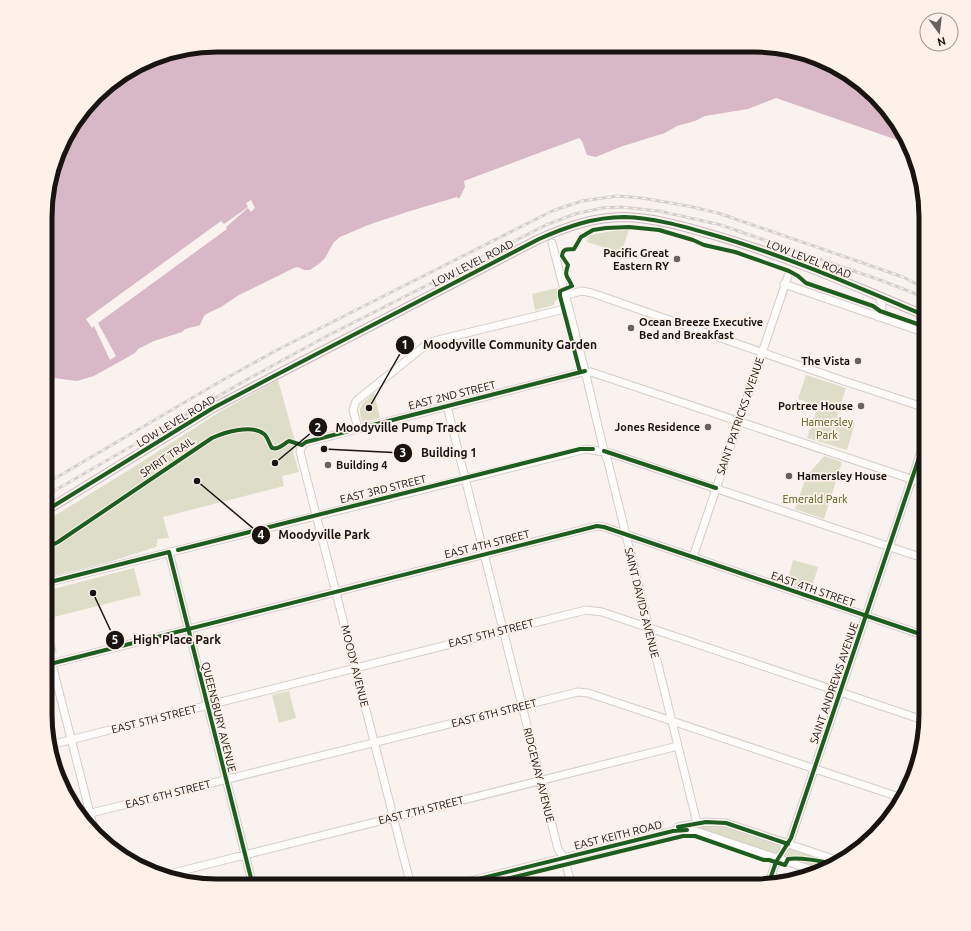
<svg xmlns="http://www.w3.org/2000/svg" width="971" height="931" font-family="Ubuntu,sans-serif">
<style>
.green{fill:#dedec8}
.water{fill:#d8b8c7}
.pier{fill:#f9f2ee}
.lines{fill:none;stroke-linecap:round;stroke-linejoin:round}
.minor-casing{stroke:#d4ceca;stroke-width:9}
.major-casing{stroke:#c6bbb9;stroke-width:10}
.minor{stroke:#fefdfc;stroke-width:7}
.major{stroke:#f8f4f3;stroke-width:8}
.rail-casing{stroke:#d2d0cf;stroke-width:3}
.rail{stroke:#fdf1ea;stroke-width:1.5;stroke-dasharray:4.5;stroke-linecap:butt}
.cycleway-casing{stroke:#fdf1ea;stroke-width:6}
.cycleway{stroke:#1b5e20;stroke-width:4}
.poi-dot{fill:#67625e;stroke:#fdf1ea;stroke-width:1.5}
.labels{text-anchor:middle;stroke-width:3.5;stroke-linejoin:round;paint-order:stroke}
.poi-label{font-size:11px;font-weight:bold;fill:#191411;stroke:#fdf1ea;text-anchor:end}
.street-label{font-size:11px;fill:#191411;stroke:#fdf1ea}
.park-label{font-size:11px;fill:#515814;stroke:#fdf1ea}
.rim{fill:none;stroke:#191411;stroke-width:5}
.leader{fill:none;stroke:#191411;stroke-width:1.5}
.callout-dot{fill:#191411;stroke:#fdf1ea;stroke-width:1.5}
.mark-label{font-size:12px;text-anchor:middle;font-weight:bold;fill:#fff}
.callout-label{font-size:12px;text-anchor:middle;font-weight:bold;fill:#191411;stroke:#fdf1ea;stroke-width:3.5;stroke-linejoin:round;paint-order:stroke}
</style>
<rect width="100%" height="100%" fill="#f9f2ee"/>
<path class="green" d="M618,230H629L621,253L587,242L589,235Z
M557,288L558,299L555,301L554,305L535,310L532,294Z
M806,375L846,388L837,417L855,423L847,450L807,438L818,406L798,399Z
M278,380L297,448L294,450L293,452L299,472L282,476L284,486L163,517L169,538L158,539L156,547L106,563L46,578V521L132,468L221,411Z
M374,393L380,418L362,422C357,405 362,404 374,393Z
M824,456L842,462L824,519L795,509L806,477Z
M793,560L818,567L811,590L787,583Z
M134,568L141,595L46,619V591Z
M49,623L57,652L46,655V624Z
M289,691L296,718L279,723L272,695Z
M701,824L724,825L779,843L780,848L777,854L773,855L688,827Z
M791,848L836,862L820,871L784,859Z"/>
<path class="water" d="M217,45L776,46L840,68L890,112L909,144L776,98L748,109L705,116L695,121L677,126L665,133L620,147L596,157L587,155L582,141L579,138L464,181L465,187L459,199L431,209L398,217L341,241L327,261L309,273L299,271L207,317L201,326L137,354L110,370L80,382L54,380L47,341L48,184L68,131L104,88L162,54Z"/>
<path class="pier" d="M457,197L459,199L458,202L378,226L342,242L332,255L328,263L311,274L304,275L297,273L208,319L200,329L149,350L96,379L78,384L55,382L54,378L77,381L94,376L135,353L138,349L154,341L182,332L185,329L197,326L200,325L204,316L208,313L221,307L239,295L294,268L298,267L304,270H310L320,263L325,258L334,242L340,237L368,225L407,212Z
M251,200L255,208L251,212L248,208L226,227L227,229L98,323L116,356L110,360L94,326L92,328L86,319L221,221L224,224L248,207L246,203Z"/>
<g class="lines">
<g class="minor-casing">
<path id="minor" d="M552,243L585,371L604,451L608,462L697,823
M784,284L926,333
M566,295L582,291L592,293L841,380L926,408
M878,317C884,309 882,305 879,296
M447,406L558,849L564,858L572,886
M358,428L353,410L356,401L426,345L430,342L569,308
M169,552L253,886
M693,557L788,276
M46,583L586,449L610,453L926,559
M52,664L94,829
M46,665L597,526L604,527L926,636
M50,745L586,610L602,612L926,721
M79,816L578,692L588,693L609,700L902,798
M678,827L706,822L726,823L839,861
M165,875L678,746
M768,885L776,862L791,838L926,437
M411,886L300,452L303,443L578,373L591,372L926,484
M450,886L673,831L686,830L699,832L818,872"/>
</g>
<g class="major-casing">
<path id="major" d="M47,510L213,408L276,375L539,239C566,227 594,217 624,217C654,218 682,226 710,234C784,255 855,286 926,316"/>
</g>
<use href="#minor" class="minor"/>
<use href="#major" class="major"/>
<g class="rail-casing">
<path id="rail" d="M47,483L221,381L277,350L552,211L582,201L617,196L642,198L688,206L718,213L860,262L903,277L926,289
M47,495L248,379L327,336L546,225L575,214L602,208L621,207L659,211L721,225L883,281L926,298"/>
</g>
<use href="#rail" class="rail"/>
<g class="cycleway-casing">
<path id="cycleway" d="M580,372L560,296V291L572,286C567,275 564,277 568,265L562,256C563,247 568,250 574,249L581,237L593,230L606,228L629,227L659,230L693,240L704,245L735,252L789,271L798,276L806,283L873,306L880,311L926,327
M604,451L716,488
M47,510L213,408L276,375L539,239C566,227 594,217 624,217C654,218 682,226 710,234C784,255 855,286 926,316
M46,548L58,542L212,438C225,432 252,424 264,434C268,437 269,444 272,448C279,450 283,444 289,441L302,445L306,442L585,371
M178,550L580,449H593
M46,583L169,552L253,886
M46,665L597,526L604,527L926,636
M678,827L706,822L726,823L788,844
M768,885L776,862L791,838L926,437
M450,886L673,831L687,830
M479,886L486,883H490L683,836H695L764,860H769L785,865L788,859C798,857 823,861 833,864"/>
</g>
<use href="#cycleway" class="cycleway"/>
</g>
<g class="poi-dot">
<circle cx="677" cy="259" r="4"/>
<circle cx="631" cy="328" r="4"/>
<circle cx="858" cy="361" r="4"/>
<circle cx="861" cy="406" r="4"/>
<circle cx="708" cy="427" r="4"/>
<circle cx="328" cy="465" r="4"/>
<circle cx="789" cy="476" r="4"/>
</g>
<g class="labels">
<g class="poi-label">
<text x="669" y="257">Pacific Great<tspan x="669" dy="13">Eastern RY</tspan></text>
<text x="639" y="326" text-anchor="start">Ocean Breeze Executive<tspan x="639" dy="13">Bed and Breakfast</tspan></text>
<text x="850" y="365">The Vista</text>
<text x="853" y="410">Portree House</text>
<text x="700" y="431">Jones Residence</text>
<text x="336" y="469" text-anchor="start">Building 4</text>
<text x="797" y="480" text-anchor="start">Hamersley House</text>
</g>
<g class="street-label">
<text transform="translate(809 259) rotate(21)" y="4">LOW LEVEL ROAD</text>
<text transform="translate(473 263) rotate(-27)" y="4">LOW LEVEL ROAD</text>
<text transform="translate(452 395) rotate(-14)" y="4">EAST 2ND STREET</text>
<text transform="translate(740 416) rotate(-71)" y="4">SAINT PATRICKS AVENUE</text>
<text transform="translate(176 421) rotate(-31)" y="4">LOW LEVEL ROAD</text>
<text transform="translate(167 457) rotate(-34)" y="4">SPIRIT TRAIL</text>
<text transform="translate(383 489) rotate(-14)" y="4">EAST 3RD STREET</text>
<text transform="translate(487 544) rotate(-14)" y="4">EAST 4TH STREET</text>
<text transform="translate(813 589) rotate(19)" y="4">EAST 4TH STREET</text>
<text transform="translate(642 603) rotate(76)" y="4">SAINT DAVIDS AVENUE</text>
<text transform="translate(491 633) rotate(-14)" y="4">EAST 5TH STREET</text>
<text transform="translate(355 666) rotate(76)" y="4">MOODY AVENUE</text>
<text transform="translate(834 683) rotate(-71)" y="4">SAINT ANDREWS AVENUE</text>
<text transform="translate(494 713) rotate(-14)" y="4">EAST 6TH STREET</text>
<text transform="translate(219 717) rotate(76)" y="4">QUEENSBURY AVENUE</text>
<text transform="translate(154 719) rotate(-14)" y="4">EAST 5TH STREET</text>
<text transform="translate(539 775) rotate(76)" y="4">RIDGEWAY AVENUE</text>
<text transform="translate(168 794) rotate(-14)" y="4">EAST 6TH STREET</text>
<text transform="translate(421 810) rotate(-14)" y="4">EAST 7TH STREET</text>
<text transform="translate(618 835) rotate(-14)" y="4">EAST KEITH ROAD</text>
</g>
<g class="park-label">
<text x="827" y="426">Hamersley<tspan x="827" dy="13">Park</tspan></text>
<text x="815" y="503">Emerald Park</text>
</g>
</g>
<path d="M0 0H971V931H0ZM217 52H754A165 165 0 0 1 919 217V714A165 165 0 0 1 754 879H217A165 165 0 0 1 52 714V217A165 165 0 0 1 217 52Z" fill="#fdf1ea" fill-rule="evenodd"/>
<path class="rim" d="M217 52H754A165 165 0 0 1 919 217V714A165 165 0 0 1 754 879H217A165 165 0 0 1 52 714V217A165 165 0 0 1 217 52Z"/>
<path class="leader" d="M369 408L405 345M275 463L318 427M324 449L403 453M197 481L261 535M93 593L115 640"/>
<g class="callout-dot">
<circle cx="369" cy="408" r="4"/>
<circle cx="275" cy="463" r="4"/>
<circle cx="324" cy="449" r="4"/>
<circle cx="197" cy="481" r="4"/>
<circle cx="93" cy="593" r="4"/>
<circle cx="405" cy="345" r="10"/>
<circle cx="318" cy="427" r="10"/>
<circle cx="403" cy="453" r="10"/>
<circle cx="261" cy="535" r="10"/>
<circle cx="115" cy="640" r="10"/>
</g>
<g class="mark-label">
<text x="405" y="349">1</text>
<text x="318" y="432">2</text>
<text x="403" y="457">3</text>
<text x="261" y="539">4</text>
<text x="115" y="644">5</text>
</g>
<g class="callout-label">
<text x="510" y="349">Moodyville Community Garden</text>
<text x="401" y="432">Moodyville Pump Track</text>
<text x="449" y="457">Building 1</text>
<text x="324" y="539">Moodyville Park</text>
<text x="177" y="644">High Place Park</text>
</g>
<g transform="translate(939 32) rotate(165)"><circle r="19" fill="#fdf1ea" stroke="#a29993"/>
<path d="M0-3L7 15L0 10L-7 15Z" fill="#67625e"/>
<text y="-6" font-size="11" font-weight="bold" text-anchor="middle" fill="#191411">N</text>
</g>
</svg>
